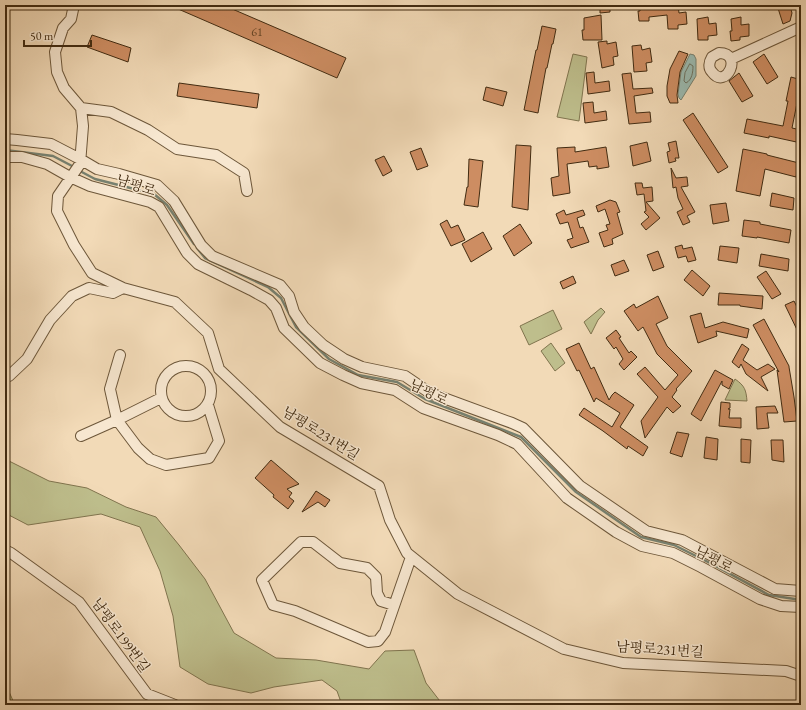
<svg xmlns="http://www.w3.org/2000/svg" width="806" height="710" font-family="'EB Garamond','Noto Serif KR',serif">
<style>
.green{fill:#bebe8c;stroke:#80744e}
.water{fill:#9bbab0;stroke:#778170}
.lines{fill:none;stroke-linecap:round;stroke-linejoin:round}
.shore{stroke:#6e7260;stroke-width:1}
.stream{stroke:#778170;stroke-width:2.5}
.building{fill:#cd8d62;stroke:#412b11}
.street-casing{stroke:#6d573a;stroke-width:12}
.street{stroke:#f7e7d0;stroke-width:10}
.labels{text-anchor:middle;stroke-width:3;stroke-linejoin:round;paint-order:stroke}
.number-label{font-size:12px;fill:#644425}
.street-label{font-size:14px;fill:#412b11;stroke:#f7e7d0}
</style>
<rect width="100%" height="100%" fill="#f2dab7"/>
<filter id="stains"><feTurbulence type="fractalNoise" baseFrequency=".005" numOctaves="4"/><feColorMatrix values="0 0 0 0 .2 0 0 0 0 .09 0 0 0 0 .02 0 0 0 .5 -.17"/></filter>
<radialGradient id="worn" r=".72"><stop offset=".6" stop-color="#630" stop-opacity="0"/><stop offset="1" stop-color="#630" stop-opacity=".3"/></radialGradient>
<path class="green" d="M573,54L587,57L579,121L557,117Z
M601,308L605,312L598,320L591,334L584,322Z
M553,310L562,329L529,345L520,326Z
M551,343L565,363L555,371L541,351Z
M735,379C745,386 746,390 747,401L725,400Z
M5,459L49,481L87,488L126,507L156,517L179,545L205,579L234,633L276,658L316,660L369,669L385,651L414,650L426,683L443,705H342L337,691L322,680L274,687L251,693L208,684L180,667L173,616L160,571L140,527L101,514L28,525L5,513Z
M5,681V683L15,705H5Z"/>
<path class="water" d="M690,54L694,55L696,59V76L681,100L679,98L678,94L681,72Z"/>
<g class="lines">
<path class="shore" d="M690,64L693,66C693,72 692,80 686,83L684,81L685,73Z"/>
<path class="stream" d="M5,150L53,156L74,167
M78,170L95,179L154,194L167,205L194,244
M197,248L205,258L268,287L281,298L296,327L329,359L358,375L397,382L425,399L521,437L576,492L641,537L674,545L710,563L769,595L801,600"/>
</g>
<path class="building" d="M169,5H223L346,58L337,78Z
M600,5H610V12L600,13Z
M640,5H657V9L678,5L679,13L686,12L687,24L678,25V29H668L667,15L649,17V21H639L638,11H640Z
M777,5H786L790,6L792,13L790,21L783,24Z
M601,15L602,40H583L582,30H584V18Z
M708,17L709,24L716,23L717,35L708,36V40H698L697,19Z
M741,17V25L749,24V36L740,37V40L731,41L730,31H732L731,19Z
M542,26L556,29L553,44H552L547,68H546L542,90L538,113L524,110L536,50H537Z
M92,35L131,48L128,62L87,47Z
M607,41V44L616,42L618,56L613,57L614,65L602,68L598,42Z
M641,45L642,50L650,48L652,62L646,63L647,71L634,72L632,46Z
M679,51L688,54L680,72L677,95L678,103H670L667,96V86L670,69Z
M764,54L778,77L767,84L753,62Z
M594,72L595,83L609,81L610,91L588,94L586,73Z
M631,73L633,89L652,88L653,93L634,96L636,113L650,112L651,122L629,124L622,74Z
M739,73L753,96L742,102L729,81Z
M791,77L798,79L797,88L801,89V103H797L792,128L801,130V143L769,136V138L744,133L747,119L783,126L788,101H786Z
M179,83L259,94L257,108L177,96Z
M486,87L507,92L503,106L483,100Z
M593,102L594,113L606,111L607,120L585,123L583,103Z
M693,113L728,167L718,173L683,120Z
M676,141L679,158H675L676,161L669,163L667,152L670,151L668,143Z
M647,142L651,161L633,166L630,146Z
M516,145L531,146L528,210L512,207Z
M575,147V152L606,147L609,167L597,169V166L589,167L588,161L567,164L570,193L553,196L551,178L559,176L557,148Z
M421,148L428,166L417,170L410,152Z
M743,149L767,154V155L799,163L796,177L765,169L760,196L736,191Z
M384,156L392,171L383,176L375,160Z
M469,159L483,161L478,207L464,205L467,187H468Z
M671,168L676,178L687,177L688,186L681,187L695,212L687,216L690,222L683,225L677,212L683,209L678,198L676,187L673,188Z
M635,183H642L643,188L652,187L653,201L646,202L660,218L646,230L641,224L649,217L644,212L646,211L644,194L637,195Z
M772,193L794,198L793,210L770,206Z
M610,200L616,202L620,212L617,213L623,234L612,239L613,244L604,247L599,233L608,230L606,225L610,224L605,209L598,212L596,206Z
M726,203L729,221L713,224L710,205Z
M564,210L566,215L583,210L585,215L577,218L580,228L583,227L589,242L571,248L567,240L573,238L568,222L560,224L556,214Z
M447,220L451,228L458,225L465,240L451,246L440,224Z
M744,220L760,222V224L791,230L789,243L757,237V238L742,236Z
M520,224L532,243L514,256L503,236Z
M483,232L492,249L471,262L462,244Z
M682,245L683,249L692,247L696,260L688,262L686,256L678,258L675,247Z
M720,246L739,248L737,263L718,260Z
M658,251L664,267L653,271L647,255Z
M761,254L789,259L788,271L759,266Z
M624,260L629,271L615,276L611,265Z
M692,270L710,286L703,296L684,280Z
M766,271L781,294L772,299L757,277Z
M573,276L576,283L563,289L560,282Z
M719,293L763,296L762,309L740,306V305H718Z
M658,296L668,318L656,324L667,346L692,371L676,389L677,390L672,397L681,406L673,413L667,407L645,438L641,421L658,397L637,374L645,367L665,390L678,375L657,354L643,327L638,331L624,311L634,304L636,308Z
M794,301L801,315V338L785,305Z
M701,313L705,328L723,322L749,329L747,338L716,331L717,336L698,343L690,316Z
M764,319L789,366V367L794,397L797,421L784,422L777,370L779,372L753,325Z
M616,330L621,337L619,338L629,353L631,351L637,357L624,370L619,364L623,359L616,347L614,349L606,338Z
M579,343L591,369L594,367L609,400L612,395L615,392L634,405L620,427L648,447L643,456L628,446L627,449L603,431L579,415L584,408L612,427L620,413L596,398L594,402L579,370L577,371L566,349Z
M742,344L749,349L743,360L757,370L768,364L775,369L761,377L768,391L746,374L741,364L739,368L732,362Z
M715,370L733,380L729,389L722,385V381L701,421L691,414Z
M721,402L730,403V408L728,409H730L729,418H741V428L719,426Z
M775,406L778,413H767L769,428L757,429L756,407Z
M677,432L689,434L682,457L670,453Z
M706,437L718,439L717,460L704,458Z
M741,439L751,440L750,463L741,462Z
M771,440H783L784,462L772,460Z
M271,460L299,484L287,489L292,493L289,497L294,501L288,509L273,497L274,495L255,478Z
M316,491L330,500L325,507L318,502L302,512Z"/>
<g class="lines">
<g class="street-casing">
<path id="street" d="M74,5L71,19L63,28L55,52L57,72L64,88L81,108
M719,53C744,53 726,91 712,72C708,68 709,62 712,57Z
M731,59L801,27
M5,139L17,140L51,144L80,159L97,169L119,174L157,185L174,201L201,245L212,256L280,285L289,296L294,312L304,327L323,345L344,359L362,367L405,376L430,393L512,423L523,428L580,486L646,531L682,540L775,589L801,591
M5,157H22L47,164L70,177L90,186L150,202L159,207L187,253L198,264L251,290L269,300L276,308L284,328L320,363L343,375L361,383L395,390L423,408L498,435L517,444L567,498L616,532L642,546L673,553L701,567L760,599L781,606L801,607
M247,191L244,173L216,155L177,149L148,130L111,112L81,108L83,126L80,164L58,196L57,211L74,245L92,273L123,288L175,302L208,333L219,369L280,427L379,486L390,520L407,553L458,594L564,649L623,663L786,671L801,676
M120,355L110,389L117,420L138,448L150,459L166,465L209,458L219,441L208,405
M161 391a25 25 0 1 1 50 0a25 25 0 1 1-50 0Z
M5,375L9,376L27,359L50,320L72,296L89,288L113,293L123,288
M81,436L117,420L161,398
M5,550L11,553L79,602L147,694L175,705
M394,605L381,601L377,593L376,577L367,568L340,563L313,542H301L262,580L273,605L295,611L368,642L378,641L385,632L411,557"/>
</g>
<use href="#street" class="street"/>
</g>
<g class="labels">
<g class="number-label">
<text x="257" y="36">61</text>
</g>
<g class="street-label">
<text transform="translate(136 185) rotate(18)" y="5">남평로</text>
<text transform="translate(429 392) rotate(26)" y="5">남평로</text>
<text transform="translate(321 433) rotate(32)" y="5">남평로231번길</text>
<text transform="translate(714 559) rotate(28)" y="5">남평로</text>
<text transform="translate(121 635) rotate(54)" y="5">남평로199번길</text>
<text transform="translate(660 649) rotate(4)" y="5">남평로231번길</text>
</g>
</g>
<rect width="806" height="710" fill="none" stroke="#f2dab7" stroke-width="20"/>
<rect x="6" y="6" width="794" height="698" fill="none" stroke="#412b11" stroke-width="2"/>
<rect x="10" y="10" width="786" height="690" fill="none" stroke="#412b11"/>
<path d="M24 40v6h67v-6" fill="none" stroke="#412b11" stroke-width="2"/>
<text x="30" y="40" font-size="12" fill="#412b11" stroke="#f7e7d0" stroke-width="3" paint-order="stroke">50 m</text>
<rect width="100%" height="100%" filter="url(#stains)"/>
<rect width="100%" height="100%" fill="url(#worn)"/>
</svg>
